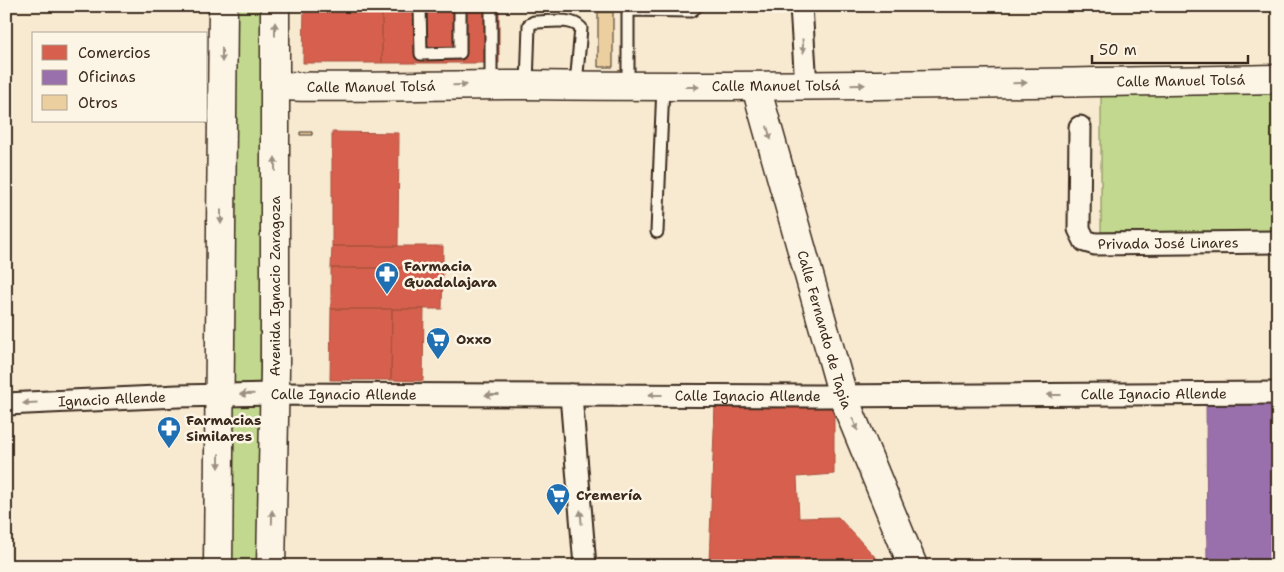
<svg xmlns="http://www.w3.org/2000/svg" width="1284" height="572" font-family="'Shantell Sans',sans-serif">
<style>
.green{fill:#c2d88e;stroke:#7e8156}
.shops{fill:#d6604d;stroke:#a8503f}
.offices{fill:#9970ab;stroke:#7d5b81}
.building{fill:#eccf9f;stroke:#3b2a1e}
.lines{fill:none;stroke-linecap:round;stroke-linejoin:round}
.lane-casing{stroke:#3b2a1e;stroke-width:15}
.street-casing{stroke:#3b2a1e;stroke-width:25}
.secondary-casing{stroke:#3b2a1e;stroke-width:31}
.lane{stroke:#fcf5e5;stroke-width:11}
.street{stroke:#fcf5e5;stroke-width:21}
.secondary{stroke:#fcf5e5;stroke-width:28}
.oneway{fill:#9c9082}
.labels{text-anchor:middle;stroke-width:5;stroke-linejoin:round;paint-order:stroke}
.street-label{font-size:14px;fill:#3b2a1e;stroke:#fcf5e5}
.poi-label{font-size:14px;font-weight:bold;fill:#3b2a1e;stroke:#fcf5e5;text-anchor:start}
</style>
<rect width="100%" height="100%" fill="#f7ead0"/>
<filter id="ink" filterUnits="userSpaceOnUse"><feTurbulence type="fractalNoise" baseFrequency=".02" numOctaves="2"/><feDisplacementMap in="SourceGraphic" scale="10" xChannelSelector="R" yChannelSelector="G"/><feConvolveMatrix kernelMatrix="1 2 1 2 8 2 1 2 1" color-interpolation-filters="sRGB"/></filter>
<g filter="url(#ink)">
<path class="green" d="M233,6H262L259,566H229Z
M1278,90V231L1101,232V96Z"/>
<path class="shops" d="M304,6H382V63H303Z
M382,6H499V63H382Z
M332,132L399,133L398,246H332Z
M332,246H443V268H331Z
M331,268H443L442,309H331Z
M331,309H392L391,380H330Z
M392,309H424L423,381L391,380Z
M715,404H834V474L797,477L799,518L838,517L877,559L879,566H671L670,561L709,562Z"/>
<path class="offices" d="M1274,396L1277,566H1207L1206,398Z"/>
<path class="building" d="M598,12H613V67H598Z
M300,132H312V135H300Z
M670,561V566H636Z"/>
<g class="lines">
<g class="lane-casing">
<path id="lane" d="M420,6L421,54L460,53V6
M491,6V85
M628,10L691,11L697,6
M527,85L529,25L534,22C549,22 571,17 581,28L576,85
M628,87V6
M657,232L663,86"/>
</g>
<g class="street-casing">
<g id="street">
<path d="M801,6L806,86"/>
<path id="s1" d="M1080,127L1079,229L1085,241L1095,244L1278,242"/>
<path d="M571,395L585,566"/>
<path id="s2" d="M6,404L178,396L274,394L819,396L1278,393"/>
</g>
</g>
<g class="secondary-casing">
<g id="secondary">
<path id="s3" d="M275,86C359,89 443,84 527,85C777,88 1027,83 1278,79"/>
<path id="s4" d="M756,87L843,396L913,566"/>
<path d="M218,566L223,6"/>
<path id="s5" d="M271,566L275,370V6"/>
</g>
</g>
<use href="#lane" class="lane"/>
<use href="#street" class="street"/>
<use href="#secondary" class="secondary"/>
</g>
<defs><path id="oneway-solid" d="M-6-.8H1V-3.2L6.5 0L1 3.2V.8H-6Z" transform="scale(1.25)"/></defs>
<g class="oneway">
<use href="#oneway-solid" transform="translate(275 29) rotate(-90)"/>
<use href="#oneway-solid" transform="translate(803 46) rotate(86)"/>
<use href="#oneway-solid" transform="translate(222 55) rotate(90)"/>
<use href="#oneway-solid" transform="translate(1020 83) rotate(-1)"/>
<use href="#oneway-solid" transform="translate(460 85) rotate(-1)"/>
<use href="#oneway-solid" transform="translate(858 85) rotate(-1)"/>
<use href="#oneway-solid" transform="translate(692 87)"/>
<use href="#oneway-solid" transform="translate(769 133) rotate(74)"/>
<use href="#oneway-solid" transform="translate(275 164) rotate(-90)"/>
<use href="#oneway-solid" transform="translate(221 217) rotate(90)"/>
<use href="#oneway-solid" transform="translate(247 394) rotate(179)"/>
<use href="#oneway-solid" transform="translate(492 395) rotate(-180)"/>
<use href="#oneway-solid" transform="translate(655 395) rotate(-180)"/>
<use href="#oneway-solid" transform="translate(1054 395) rotate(180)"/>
<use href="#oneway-solid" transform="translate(30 403) rotate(177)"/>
<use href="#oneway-solid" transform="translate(855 424) rotate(68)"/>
<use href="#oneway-solid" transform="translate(219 461) rotate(90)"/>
<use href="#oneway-solid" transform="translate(272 517) rotate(-89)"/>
<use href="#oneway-solid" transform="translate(581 517) rotate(-95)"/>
</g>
</g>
<defs>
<g id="pharmacy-pin" transform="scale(1.25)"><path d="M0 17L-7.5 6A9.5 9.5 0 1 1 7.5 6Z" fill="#1f6fb2" stroke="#fcf5e5"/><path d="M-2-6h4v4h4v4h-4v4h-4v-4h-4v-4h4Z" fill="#fff"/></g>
<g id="supermarket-pin" transform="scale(1.25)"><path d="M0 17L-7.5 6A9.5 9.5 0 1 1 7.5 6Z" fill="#1f6fb2" stroke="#fcf5e5"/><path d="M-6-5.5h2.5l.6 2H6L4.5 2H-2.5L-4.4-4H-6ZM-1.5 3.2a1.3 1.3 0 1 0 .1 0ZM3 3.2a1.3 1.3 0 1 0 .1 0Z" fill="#fff"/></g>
</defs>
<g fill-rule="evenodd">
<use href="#pharmacy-pin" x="387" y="274"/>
<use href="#supermarket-pin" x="438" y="339"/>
<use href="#pharmacy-pin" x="169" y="428"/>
<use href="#supermarket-pin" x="558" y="495"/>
</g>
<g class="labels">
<g class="street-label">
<text dy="5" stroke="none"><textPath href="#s3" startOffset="906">Calle Manuel Tolsá</textPath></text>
<text dy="5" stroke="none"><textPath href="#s3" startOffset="96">Calle Manuel Tolsá</textPath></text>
<text dy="5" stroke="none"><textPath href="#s3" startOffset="501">Calle Manuel Tolsá</textPath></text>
<text dy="5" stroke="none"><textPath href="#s1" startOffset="199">Privada José Linares</textPath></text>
<text dy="5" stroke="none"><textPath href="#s5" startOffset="280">Avenida Ignacio Zaragoza</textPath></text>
<text dy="5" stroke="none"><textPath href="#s4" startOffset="252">Calle Fernando de Tapia</textPath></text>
<text dy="5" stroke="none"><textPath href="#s2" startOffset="338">Calle Ignacio Allende</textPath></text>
<text dy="5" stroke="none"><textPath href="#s2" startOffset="1148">Calle Ignacio Allende</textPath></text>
<text dy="5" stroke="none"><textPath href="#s2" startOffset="742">Calle Ignacio Allende</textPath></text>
<text dy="5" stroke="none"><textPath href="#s2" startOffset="106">Ignacio Allende</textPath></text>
</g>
<g class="poi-label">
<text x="404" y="271">Farmacia<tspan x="404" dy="16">Guadalajara</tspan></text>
<text x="456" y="344">Oxxo</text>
<text x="186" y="425">Farmacias<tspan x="186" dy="16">Similares</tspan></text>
<text x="576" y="500">Cremería</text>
</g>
</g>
<rect width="1284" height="572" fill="none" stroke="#fcf5e5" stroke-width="25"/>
<rect x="12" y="12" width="1259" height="547" fill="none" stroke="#3b2a1e" stroke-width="2" filter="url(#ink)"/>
<rect x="32" y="32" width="175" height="90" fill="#fcf5e5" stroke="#afa495"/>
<rect x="42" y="45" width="25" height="15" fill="#d6604d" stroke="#afa495"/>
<text x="78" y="58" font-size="15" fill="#3b2a1e">Comercios</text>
<rect x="42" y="70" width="25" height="15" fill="#9970ab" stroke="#afa495"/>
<text x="78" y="82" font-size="15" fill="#3b2a1e">Oficinas</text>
<rect x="42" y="95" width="25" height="15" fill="#eccf9f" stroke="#afa495"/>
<text x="78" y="108" font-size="15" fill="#3b2a1e">Otros</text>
<path d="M1092 55v8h156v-8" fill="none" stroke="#3b2a1e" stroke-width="2.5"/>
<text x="1099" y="55" font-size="15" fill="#3b2a1e" stroke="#fcf5e5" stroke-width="4" paint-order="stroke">50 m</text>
</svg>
